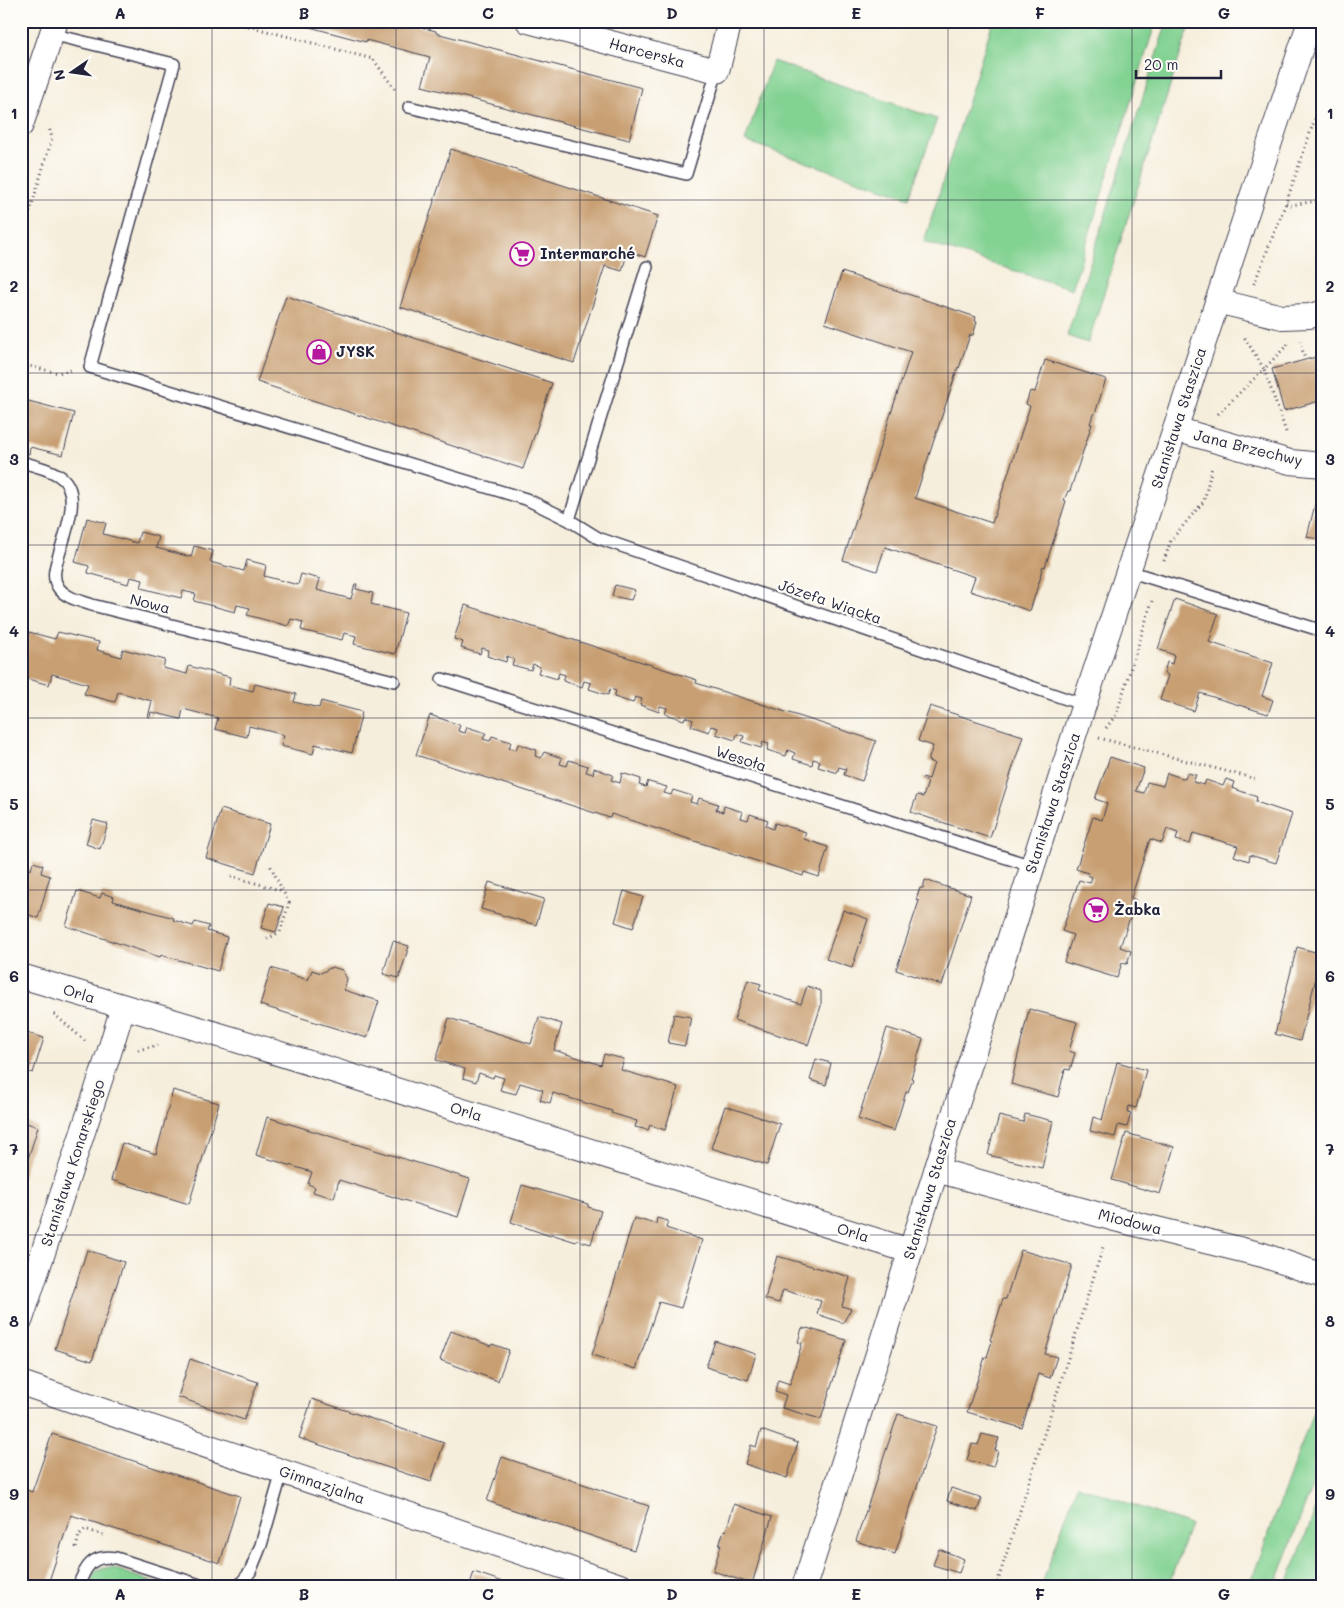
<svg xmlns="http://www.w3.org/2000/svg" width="1344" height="1608" font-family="Mali,sans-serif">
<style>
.grass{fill:#82d292;stroke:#527a66}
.building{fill:#c89f72}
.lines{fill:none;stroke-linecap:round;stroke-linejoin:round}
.service-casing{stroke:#424153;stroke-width:14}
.minor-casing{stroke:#424153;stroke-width:26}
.path{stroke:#424153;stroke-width:3;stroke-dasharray:1 4;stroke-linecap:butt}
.service{stroke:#fff;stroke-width:11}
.minor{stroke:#fff;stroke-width:24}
.grid{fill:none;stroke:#22223b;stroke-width:1;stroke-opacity:0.55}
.labels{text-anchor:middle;stroke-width:4.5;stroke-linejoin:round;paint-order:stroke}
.street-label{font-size:15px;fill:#22223b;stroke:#fdfcf7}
.poi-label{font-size:15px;font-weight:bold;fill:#22223b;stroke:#fdfcf7;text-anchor:start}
.neatline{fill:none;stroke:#22223b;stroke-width:2}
.grid-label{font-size:16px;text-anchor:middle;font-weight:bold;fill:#22223b}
</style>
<rect width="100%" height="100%" fill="#fdfcf7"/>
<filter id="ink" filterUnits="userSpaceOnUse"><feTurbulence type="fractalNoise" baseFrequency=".02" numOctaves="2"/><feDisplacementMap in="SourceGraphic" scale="10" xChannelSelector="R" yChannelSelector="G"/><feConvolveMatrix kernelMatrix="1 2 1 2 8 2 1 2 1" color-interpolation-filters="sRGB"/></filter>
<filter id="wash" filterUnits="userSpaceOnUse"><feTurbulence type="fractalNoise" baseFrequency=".0096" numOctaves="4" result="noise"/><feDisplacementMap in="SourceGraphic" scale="20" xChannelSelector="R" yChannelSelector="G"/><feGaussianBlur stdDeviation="1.12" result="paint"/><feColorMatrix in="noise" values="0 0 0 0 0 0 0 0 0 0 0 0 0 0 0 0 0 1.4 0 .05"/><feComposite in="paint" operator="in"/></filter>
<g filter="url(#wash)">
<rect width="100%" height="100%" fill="#f6eedc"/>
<path class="grass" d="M993,21H1156L1072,289L924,242Z
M1167,21H1191L1088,343L1067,336Z
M773,61L937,119L909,198L745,141Z
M1323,1396V1456L1275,1587H1249L1311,1418Z
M1077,1485L1190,1525L1168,1587H1041Z
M1323,1490V1587H1286Z
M104,1568H113L166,1587H89L94,1572Z"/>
<g id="blocks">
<path class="building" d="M287,21H397L436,31V33L642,88L629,140L422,86L430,57L366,40V42Z
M451,149L658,216L645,257L628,251L622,271L605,266L574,363L400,307Z
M842,272L976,317L975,321L977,322L973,335H970L959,368L958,367L915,498L992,523L1030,406L1026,404L1030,391L1035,392L1045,360L1106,379L1095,414H1093L1090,424H1092L1070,491H1068L1064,500L1066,501L1045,567L1043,566L1040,576H1041L1030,611L970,591L975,577L885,547L877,571L843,560L911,352L825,323Z
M286,296L552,383L523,469L257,382Z
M1323,355V400L1284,411L1272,369Z
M21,399L74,413L63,455L30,447L29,454L21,452Z
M1323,493V540L1307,537L1317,496Z
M87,518L106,523L103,534L137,543L140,532L159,537L156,548L191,557L194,546L213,551L210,562L244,571L247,560L266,565L264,576L298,585L301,574L320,579L317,590L351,599L355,584H357L356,589L373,593L371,604L406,613L395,654L354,644L356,636L344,633L342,640L301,630L303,622L291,619L288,626L247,615L250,608L237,605L235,612L194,601L196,594L183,591L181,598L141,588L143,580L130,577L128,584L88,573L89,566L75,562Z
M615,585L635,590L631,600L612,596Z
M1175,599L1218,614L1209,642L1273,663L1262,696L1273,700L1268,714L1200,693L1194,711L1160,700L1168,675L1164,673L1167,662L1172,664L1174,655L1158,649Z
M465,605L670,671L697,680L696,683L876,741L862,781L844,775L846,769L839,767L837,773L835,772L818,767L820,761L813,759L812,765L793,759L795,753L788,750L786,756L767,750L769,744L763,742L761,748L742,742L744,736L737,734L735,740L716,734L718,728L711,726L709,732L691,726L693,720L685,717L684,720L665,714L667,708L660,706L659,712L640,705L642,699L635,697L633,703L614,697L616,691L610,689L608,695L589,689L591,683L584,681L582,687L563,681L565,675L559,673L557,679L538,673L540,667L533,664L531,670L512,665L514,659L507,656L506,662L487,656L489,650L482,648L480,654L461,648L463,642L454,639Z
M29,632L55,639L58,632L99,642L97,650L121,657L123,649L165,660L163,668L187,674L189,666L230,677L229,685L253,691L255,684L296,694L294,702L319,708L321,701L362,712L352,753L315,744L313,754L281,746L284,735L249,726L247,737L215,729L218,718L183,709L181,719L151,712L150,717H148L152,701L118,692L115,702L84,694L88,684L52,674L49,685L21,677V664Z
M930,706L1023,736L990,838L911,812L917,795L923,797L928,782L922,779L923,777L929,779L934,763L928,761L933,746L918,741Z
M430,715L460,725L458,731L465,733L467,727L486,733L483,739L490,741L492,736L511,742L509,748L516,750L518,744H519L537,750L535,756L541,758L544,752L562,758L560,764L567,766L569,760L588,766L586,772L593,774L594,768L613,775L611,780L620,783L622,773L641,779L639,785L646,787L648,781L649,782L667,787L664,793L671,795L673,790L692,796L690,802L697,804L699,798L718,804L716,810L723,812L724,806L743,812L741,818L748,820L750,814L768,820L766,826L773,829L775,823L806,832L804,839L828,847L819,877L804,872L803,876L611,814L610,818L416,755Z
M1110,757L1144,768L1136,791L1144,793L1147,782L1163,786L1167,773L1185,779L1187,773L1196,775L1193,782L1204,785L1206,780L1223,786L1226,779L1234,782L1232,788L1257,797L1256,802L1292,814L1276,863L1250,855L1249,861L1234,856L1238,846L1193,833L1190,844L1176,840L1178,833L1167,829L1162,843L1150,839L1131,898L1136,900L1120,947L1131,951L1127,964L1122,963L1117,978L1064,962L1073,935L1062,931L1079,880L1090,883L1092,877L1087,875L1088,873L1076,869L1093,817L1102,820L1107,803L1095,799Z
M221,809L270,824L255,873L206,858Z
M93,820L108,824L100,849L86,844Z
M33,862L43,865L41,873L50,876L38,918L21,912V867L31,870Z
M925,880L971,895L942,985L896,970L919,901L916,900L920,888H923Z
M489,882L544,899L536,925L481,909Z
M77,891L100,898L102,893L114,897L113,901L174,918L173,920L193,926L195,922L209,926L207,931L227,937L218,971L161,955L160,957L66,926Z
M624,891L643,897L633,928L615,922Z
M269,903L284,907L276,932L261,928Z
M843,910L868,919L852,968L826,959Z
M393,941L409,946L399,978L383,974Z
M1297,947L1322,954L1300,1041L1275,1034Z
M332,967L342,970L347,979L344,990L379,1001L367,1038L260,1005L271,968L308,980L312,970L321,973Z
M748,980L761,984L759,990L801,1004L807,986L821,991V1006L808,1045L734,1020Z
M1029,1009L1077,1022L1069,1051L1075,1053L1070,1070L1065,1069L1058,1097L1011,1084Z
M674,1014L691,1017L685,1046L668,1043Z
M539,1017L562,1024L554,1050L601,1065L604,1054L624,1059L621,1070L678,1087L665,1130L650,1125L648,1130L635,1127L637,1121L611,1113L612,1111L553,1093L550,1103L540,1100L543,1090L520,1083L516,1094L500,1090L504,1078L494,1075L493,1078L479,1073L476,1082L463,1078L465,1069L436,1060L449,1018L531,1044Z
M887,1028L923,1039L911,1078L913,1079L908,1092H906L894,1131L858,1119Z
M21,1031L44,1038L33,1073L21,1070Z
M816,1059L831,1063L826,1085L810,1080Z
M1117,1062L1146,1070L1136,1108L1129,1106L1128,1112L1131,1113L1127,1127L1118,1125L1115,1137L1090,1131L1093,1117L1102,1120Z
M173,1090L219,1103L189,1204L111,1180L122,1143L156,1154Z
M725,1106L780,1124L767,1165L711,1148Z
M1025,1114L1053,1121L1042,1168L988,1155L993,1134H994L999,1116L1023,1122Z
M267,1117L470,1179L458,1217L339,1180L334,1198L313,1192L315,1187L308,1184L312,1172L256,1155Z
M21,1121L38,1127L22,1178H21Z
M1126,1133L1174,1147L1160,1194L1112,1180Z
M522,1185L588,1204V1207L601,1211L591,1244L577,1240L576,1242L551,1234L550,1236L511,1222Z
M634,1218L656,1224L657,1218L668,1221L666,1228L702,1240L681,1308L659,1302L636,1369L592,1355Z
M87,1250L124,1262L92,1361L55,1349Z
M1021,1250L1072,1265L1045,1354L1057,1357L1050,1378L1038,1374L1022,1428L967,1412L985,1357H987L992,1341L990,1340L1003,1299H1006Z
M777,1256L850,1277L842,1306L851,1309L843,1323L817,1314L821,1301L783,1290L779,1303L765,1299Z
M802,1328L806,1329L807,1328L846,1340L821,1419L782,1408L786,1395L775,1391L778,1380L790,1384L802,1343L798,1342Z
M451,1331L491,1346L492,1344L509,1350L498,1381L440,1360Z
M715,1341L756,1354L748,1380L706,1367Z
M190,1359L258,1382L244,1420L178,1397Z
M312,1399L444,1443L431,1482L299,1438Z
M898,1414L937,1426L895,1554L856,1541Z
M761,1430L798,1443L787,1478L745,1464L751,1445L756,1447Z
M52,1434L240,1496L220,1563L71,1515L47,1587H21V1488L32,1492Z
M982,1434L999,1438L995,1450L998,1451L993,1467L967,1460L972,1444L978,1445Z
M502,1457L649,1506L634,1550L487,1501Z
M951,1488L982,1498L977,1511L947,1501Z
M734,1504L772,1517L752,1584L713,1571L721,1545H719L724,1530L726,1531Z
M939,1549L964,1559L959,1573L933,1565Z
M474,1572L512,1585V1587H469Z"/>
</g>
</g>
<g filter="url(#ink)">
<use href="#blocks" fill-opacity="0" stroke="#424153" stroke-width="1"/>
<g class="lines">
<g class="service-casing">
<path id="service" d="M51,34L174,64L90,367L526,499L569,520L598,538L1084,705
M409,107L686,174L717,71
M21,462C33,465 48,469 58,475C85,491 64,535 58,558C55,568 52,578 58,587C65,598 81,601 92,605L394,681
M569,520L647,267
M1128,571L1323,631
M442,679L1032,866
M78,1587C85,1567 92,1554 116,1558L206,1587
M238,1587L250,1572L261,1545L282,1472"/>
</g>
<g class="minor-casing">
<path id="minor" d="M528,21L717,71L730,21
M21,125L56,21
M1217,301L1282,317L1309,316L1323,313
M1175,429L1290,462L1323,465
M21,976L236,1040L910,1251
M936,1170L1111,1218L1263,1255L1323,1276
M21,1319L109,1053L123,1007
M21,1383L623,1587
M804,1587L1078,723L1310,21"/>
</g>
<path class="path" d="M229,21L373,59L397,92
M1286,203L1291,205L1323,200
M21,241L52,138L49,127
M1254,284L1286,203L1323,95
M1300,341L1305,360
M21,364L58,373L72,370
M1218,414L1264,369L1243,335
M1286,432L1264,369L1289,343
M1164,561L1171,540L1204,501L1212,467
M1106,728L1116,715L1153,598
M1099,738L1256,779
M231,876L283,891
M267,939L280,932L289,903L270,865
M54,1014L85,1041
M138,1050L158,1045
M76,1548L79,1535L85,1529L106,1536
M996,1587L1104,1244"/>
<use href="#service" class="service"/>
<use href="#minor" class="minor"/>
</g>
</g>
<path class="grid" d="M212,21V1587M396,21V1587M580,21V1587M764,21V1587M948,21V1587M1132,21V1587M21,200H1323M21,373H1323M21,545H1323M21,718H1323M21,890H1323M21,1063H1323M21,1235H1323M21,1408H1323"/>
<defs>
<g id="supermarket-ring" transform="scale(1.25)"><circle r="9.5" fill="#fdfcf7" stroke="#b5179e" stroke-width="1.5"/><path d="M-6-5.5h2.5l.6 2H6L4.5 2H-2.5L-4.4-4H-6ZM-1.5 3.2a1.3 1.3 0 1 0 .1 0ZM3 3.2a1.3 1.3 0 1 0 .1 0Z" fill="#b5179e"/></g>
<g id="shop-ring" transform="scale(1.25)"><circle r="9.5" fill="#fdfcf7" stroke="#b5179e" stroke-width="1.5"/><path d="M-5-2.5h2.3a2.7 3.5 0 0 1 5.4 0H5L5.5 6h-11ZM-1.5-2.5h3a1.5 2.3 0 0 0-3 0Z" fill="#b5179e"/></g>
</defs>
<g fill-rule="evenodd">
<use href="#supermarket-ring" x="522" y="254"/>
<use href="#shop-ring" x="319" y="352"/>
<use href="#supermarket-ring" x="1096" y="910"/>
</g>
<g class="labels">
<g class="street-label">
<text transform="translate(647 53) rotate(15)" y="5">Harcerska</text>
<text transform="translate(1179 418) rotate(-72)" y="5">Stanisława Staszica</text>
<text transform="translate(1248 448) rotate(14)" y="5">Jana Brzechwy</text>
<text transform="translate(830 602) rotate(19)" y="5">Józefa Wiącka</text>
<text transform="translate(150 604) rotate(14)" y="5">Nowa</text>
<text transform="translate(741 759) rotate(18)" y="5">Wesoła</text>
<text transform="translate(1053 803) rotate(-72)" y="5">Stanisława Staszica</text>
<text transform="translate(79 994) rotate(17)" y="5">Orla</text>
<text transform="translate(466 1112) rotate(17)" y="5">Orla</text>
<text transform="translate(73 1163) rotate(-72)" y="5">Stanisława Konarskiego</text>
<text transform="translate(930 1189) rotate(-73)" y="5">Stanisława Staszica</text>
<text transform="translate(1130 1222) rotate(14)" y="5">Miodowa</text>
<text transform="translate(853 1233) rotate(17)" y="5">Orla</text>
<text transform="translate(322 1485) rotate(19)" y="5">Gimnazjalna</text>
</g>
<g class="poi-label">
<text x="540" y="259">Intermarché</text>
<text x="336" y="357">JYSK</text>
<text x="1114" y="915">Żabka</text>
</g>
</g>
<rect width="1344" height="1608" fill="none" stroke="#fdfcf7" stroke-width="55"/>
<g transform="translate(72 72) rotate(257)" stroke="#fdfcf7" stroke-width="4" paint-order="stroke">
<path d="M0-4L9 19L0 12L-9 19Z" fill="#22223b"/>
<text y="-8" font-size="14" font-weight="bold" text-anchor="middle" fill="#22223b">N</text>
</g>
<path d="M1136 70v8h85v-8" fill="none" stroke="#22223b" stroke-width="2.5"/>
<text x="1144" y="70" font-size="15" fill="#22223b" stroke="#fdfcf7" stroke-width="4" paint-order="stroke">20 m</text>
<rect x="28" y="28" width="1288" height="1552" class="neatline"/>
<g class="grid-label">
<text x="120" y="19">A</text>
<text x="304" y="19">B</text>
<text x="488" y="19">C</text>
<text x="672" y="19">D</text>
<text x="856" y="19">E</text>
<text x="1040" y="19">F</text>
<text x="1224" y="19">G</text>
<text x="14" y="119">1</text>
<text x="1330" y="119">1</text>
<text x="14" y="292">2</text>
<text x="1330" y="292">2</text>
<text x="14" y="465">3</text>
<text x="1330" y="465">3</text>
<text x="14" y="637">4</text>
<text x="1330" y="637">4</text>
<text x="14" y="810">5</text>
<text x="1330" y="810">5</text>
<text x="14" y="982">6</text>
<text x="1330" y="982">6</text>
<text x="14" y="1155">7</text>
<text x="1330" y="1155">7</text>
<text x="14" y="1327">8</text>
<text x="1330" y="1327">8</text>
<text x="14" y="1500">9</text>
<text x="1330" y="1500">9</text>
<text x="120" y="1600">A</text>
<text x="304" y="1600">B</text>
<text x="488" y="1600">C</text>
<text x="672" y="1600">D</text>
<text x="856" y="1600">E</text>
<text x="1040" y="1600">F</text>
<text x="1224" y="1600">G</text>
</g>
</svg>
